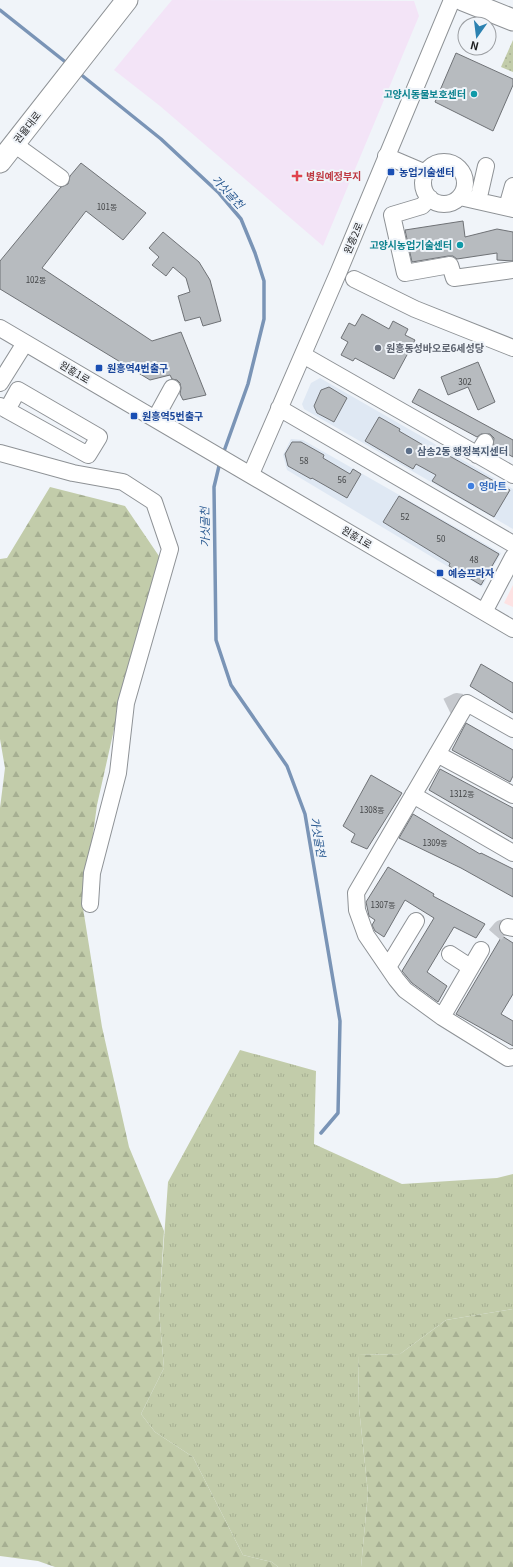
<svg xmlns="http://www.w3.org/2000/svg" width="513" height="1567" font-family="Georgia,'Noto Sans KR',serif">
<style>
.built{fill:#dfe8f3}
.education{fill:#fde2e3}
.medical{fill:#f3e4f7}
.grass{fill:url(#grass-tufts)}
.forest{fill:url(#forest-firs)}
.park{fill:url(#park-dots)}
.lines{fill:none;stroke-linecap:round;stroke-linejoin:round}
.stream{stroke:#7a94b6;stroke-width:3.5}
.building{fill:#b7bbbf;stroke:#6f7276}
.minor-tunnel{stroke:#c6c9ce;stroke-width:16;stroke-dasharray:16 8;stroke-linecap:butt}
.minor-casing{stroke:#8e9296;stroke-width:18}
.major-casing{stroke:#8e9296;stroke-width:23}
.minor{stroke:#fff;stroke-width:16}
.major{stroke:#fff;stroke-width:21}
.culture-dot{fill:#0f9aa8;stroke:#f0f4f9;stroke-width:1.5}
.transit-dot{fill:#1a4fb4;stroke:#f0f4f9;stroke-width:1.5}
.health-dot{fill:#e0444e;stroke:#f0f4f9;stroke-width:1.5}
.worship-dot{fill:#6b7280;stroke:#f0f4f9;stroke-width:1.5}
.service-dot{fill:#5c6f8a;stroke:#f0f4f9;stroke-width:1.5}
.shop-dot{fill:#3f7fe0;stroke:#f0f4f9;stroke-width:1.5}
.labels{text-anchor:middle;stroke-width:4;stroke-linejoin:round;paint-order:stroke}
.number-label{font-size:8px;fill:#444648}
.culture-label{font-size:10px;font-weight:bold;fill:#0d838f;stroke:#f0f4f9;text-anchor:end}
.street-label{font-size:10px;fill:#1e1f21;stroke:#f0f4f9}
.transit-label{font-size:10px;font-weight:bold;fill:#164399;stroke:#f0f4f9;text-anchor:start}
.health-label{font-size:10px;font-weight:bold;fill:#be3a42;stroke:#f0f4f9;text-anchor:start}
.worship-label{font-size:10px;font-weight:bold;fill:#5b616d;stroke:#f0f4f9;text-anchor:start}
.service-label{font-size:10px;font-weight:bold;fill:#4e5e75;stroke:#f0f4f9;text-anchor:start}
.shop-label{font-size:10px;font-weight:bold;fill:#366cbe;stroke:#f0f4f9;text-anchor:start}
.water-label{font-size:11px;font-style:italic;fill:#24558e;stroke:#f0f4f9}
</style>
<defs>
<pattern id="grass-tufts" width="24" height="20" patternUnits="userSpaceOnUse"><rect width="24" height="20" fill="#c2ccaa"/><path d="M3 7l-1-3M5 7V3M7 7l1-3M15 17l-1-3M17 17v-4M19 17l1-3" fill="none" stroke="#a6af92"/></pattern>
<pattern id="forest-firs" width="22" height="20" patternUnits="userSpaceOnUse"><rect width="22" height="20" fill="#c2ccaa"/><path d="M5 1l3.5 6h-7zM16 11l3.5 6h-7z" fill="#a6af92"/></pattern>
<pattern id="park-dots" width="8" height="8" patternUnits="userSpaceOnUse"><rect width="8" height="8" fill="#c2ccaa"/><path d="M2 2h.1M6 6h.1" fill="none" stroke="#a6af92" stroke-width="1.8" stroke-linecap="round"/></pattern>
</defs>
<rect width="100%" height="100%" fill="#f0f4f9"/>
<path class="built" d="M320,378L513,489V529L304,409L302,404L311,383Z
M291,439L303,440L501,553L482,587L287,470L283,455Z"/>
<path class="education" d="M513,585V607L504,603Z"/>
<path class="medical" d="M172,0L414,1L419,16L323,246L160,106L114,70Z"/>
<path class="grass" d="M240,1050L316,1071L314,1144L402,1184L497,1178L513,1174V1309L446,1320L400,1354L358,1355L359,1408L368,1493L361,1567H278L272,1562L243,1555L193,1457L155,1432L141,1414L164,1368L159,1311L168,1182Z"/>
<path class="forest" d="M50,487L125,506L161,559L120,703L97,805L83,908L102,1027L129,1147L164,1231L159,1311L164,1368L141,1414L155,1432L193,1457L243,1555L272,1562L278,1567H55L38,1561L0,1556V808L5,768L0,739V559L7,558Z
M513,1309V1567H361L368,1493L359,1408L358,1355L400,1354L446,1320Z"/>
<path class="park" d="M513,40V72L501,67Z"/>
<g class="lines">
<path class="stream" d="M0,10L68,64
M79,73L161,139L219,193L241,219L255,253L264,281V319L248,384L223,454
M220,462L214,487L216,640L231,685L287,766L305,814L340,1021L338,1113L321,1133"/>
</g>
<path class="building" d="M456,53L513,79V85L493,131L435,102Z
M81,163L146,213L123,240L86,211L42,268L152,341L181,332L206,395L183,400L180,394L181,388L180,383L177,380L172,379L170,375L150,380L0,289V261L61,187L68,184L70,176Z
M463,221L465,237L497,229L513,232V261L497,260V253L457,259L453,256H448L412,262L405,230Z
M163,232L199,262L210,280L221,321L203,326L200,317L185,321L178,296L190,292L186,278L173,267L166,276L152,265L159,257L149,248Z
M362,314L389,329L393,321L408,329L405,335L415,340L394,379L355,358L353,361L341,355L348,342L341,338L349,323L355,326Z
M478,362L495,402L478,410L468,387L448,395L441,377Z
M329,387L347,398L334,422L317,413L314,406L321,390Z
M419,389L513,440V457L493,446L494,438L490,434H481L477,437L412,402Z
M379,417L400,429L399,431L435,452L437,449L510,490L494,517L432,481L436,475L416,464L413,469L365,441Z
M292,442H301L324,455L323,458L350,474L353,469L361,474L347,498L312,478L311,479L288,466L285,454Z
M399,496L499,554L481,585L449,566L450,563L383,522Z
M481,664L513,683V713L470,686Z
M466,723L513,750V776L510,782L452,750Z
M440,769L513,808V839L429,790Z
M371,775L402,793L367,849L351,842L355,834L343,826Z
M413,814L480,854L481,853L513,869V897L461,868L399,838Z
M388,867L434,894L433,896L485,924L476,938L454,927L427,972L447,986L438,1002L412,983L402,971L434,918L405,900L384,937L375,931L372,925L375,920L369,916L366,902Z
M502,936L513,943V994L501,1014L513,1021V1046L456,1014Z"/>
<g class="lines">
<path class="minor-tunnel" d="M447,706L457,701L467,703
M495,935L501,928L508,927"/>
<g class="minor-casing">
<path id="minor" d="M14,144L61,178
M386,156L426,173
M423 183a21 21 0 1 1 42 0a21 21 0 1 1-42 0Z
M460,197L513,209
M430,198L422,206L392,215L405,273L450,265L454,278L513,270
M478,201L486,166
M507,207L513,186
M354,279L415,309L513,348
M0,328L513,629
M303,355L513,475
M0,383L25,343
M0,406L7,410L88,455L99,437L18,390L7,410
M279,408L513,544
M155,419L172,388
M0,453L73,473L123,482L154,502L170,549L126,703L118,773L92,873L90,904
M477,455L485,442
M251,474L339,271L452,0
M484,612L513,557
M513,729L467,703L356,893L357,910L366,935L396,979L405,990L442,1017L508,1058L513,1057
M437,754L513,795
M413,795L513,853
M508,927L513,928
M450,954L470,967
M388,967L416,921
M442,1017L481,950"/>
</g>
<g class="major-casing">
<path id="major" d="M463,0L513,20
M0,162L127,0"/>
</g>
<use href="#minor" class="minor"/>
<use href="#major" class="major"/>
</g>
<g class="culture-dot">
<circle cx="474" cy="94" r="4"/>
<circle cx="460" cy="245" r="4"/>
</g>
<g class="transit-dot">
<rect x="387" y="168" width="8" height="8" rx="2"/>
<rect x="95" y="364" width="8" height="8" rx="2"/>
<rect x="130" y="412" width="8" height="8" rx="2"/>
<rect x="436" y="569" width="8" height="8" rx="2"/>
</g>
<path class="health-dot" d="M295 170h4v4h4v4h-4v4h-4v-4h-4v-4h4z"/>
<circle class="worship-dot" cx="378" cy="348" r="4"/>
<circle class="service-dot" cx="409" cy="451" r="4"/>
<circle class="shop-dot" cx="471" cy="486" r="4"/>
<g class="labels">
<g class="number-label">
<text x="107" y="210">101동</text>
<text x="36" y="283">102동</text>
<text x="465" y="385">302</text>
<text x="304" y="464">58</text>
<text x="342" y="483">56</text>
<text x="405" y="520">52</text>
<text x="441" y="542">50</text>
<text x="474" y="563">48</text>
<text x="462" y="797">1312동</text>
<text x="372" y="813">1308동</text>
<text x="435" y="846">1309동</text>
<text x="383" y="908">1307동</text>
</g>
<g class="culture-label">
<text x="466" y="98">고양시동물보호센터</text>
<text x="452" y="249">고양시농업기술센터</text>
</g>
<g class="street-label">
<text transform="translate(27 127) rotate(-52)" y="4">권율대로</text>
<text transform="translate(353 238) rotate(-67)" y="4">원흥2로</text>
<text transform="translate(75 372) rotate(31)" y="4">원흥1로</text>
<text transform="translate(357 537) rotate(31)" y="4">원흥1로</text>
</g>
<g class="transit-label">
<text x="399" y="176">농업기술센터</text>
<text x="107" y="372">원흥역4번출구</text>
<text x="142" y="420">원흥역5번출구</text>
<text x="448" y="577">예승프라자</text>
</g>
<g class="health-label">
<text x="306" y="180">병원예정부지</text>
</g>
<g class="worship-label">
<text x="386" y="352">원흥동성바오로6세성당</text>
</g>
<g class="service-label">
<text x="417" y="455">삼송2동 행정복지센터</text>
</g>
<g class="shop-label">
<text x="479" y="490">영마트</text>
</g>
<g class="water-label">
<text transform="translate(228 192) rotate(47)" y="4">가싯골천</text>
<text transform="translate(205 527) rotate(-91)" y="4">가싯골천</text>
<text transform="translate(318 837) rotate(80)" y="4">가싯골천</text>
</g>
</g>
<g transform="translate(477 36) rotate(194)"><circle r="19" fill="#f0f4f9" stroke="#9c9fa3"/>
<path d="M0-3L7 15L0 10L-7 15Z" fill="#2c82b1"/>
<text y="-6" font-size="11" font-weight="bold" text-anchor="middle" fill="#1e1f21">N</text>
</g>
</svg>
